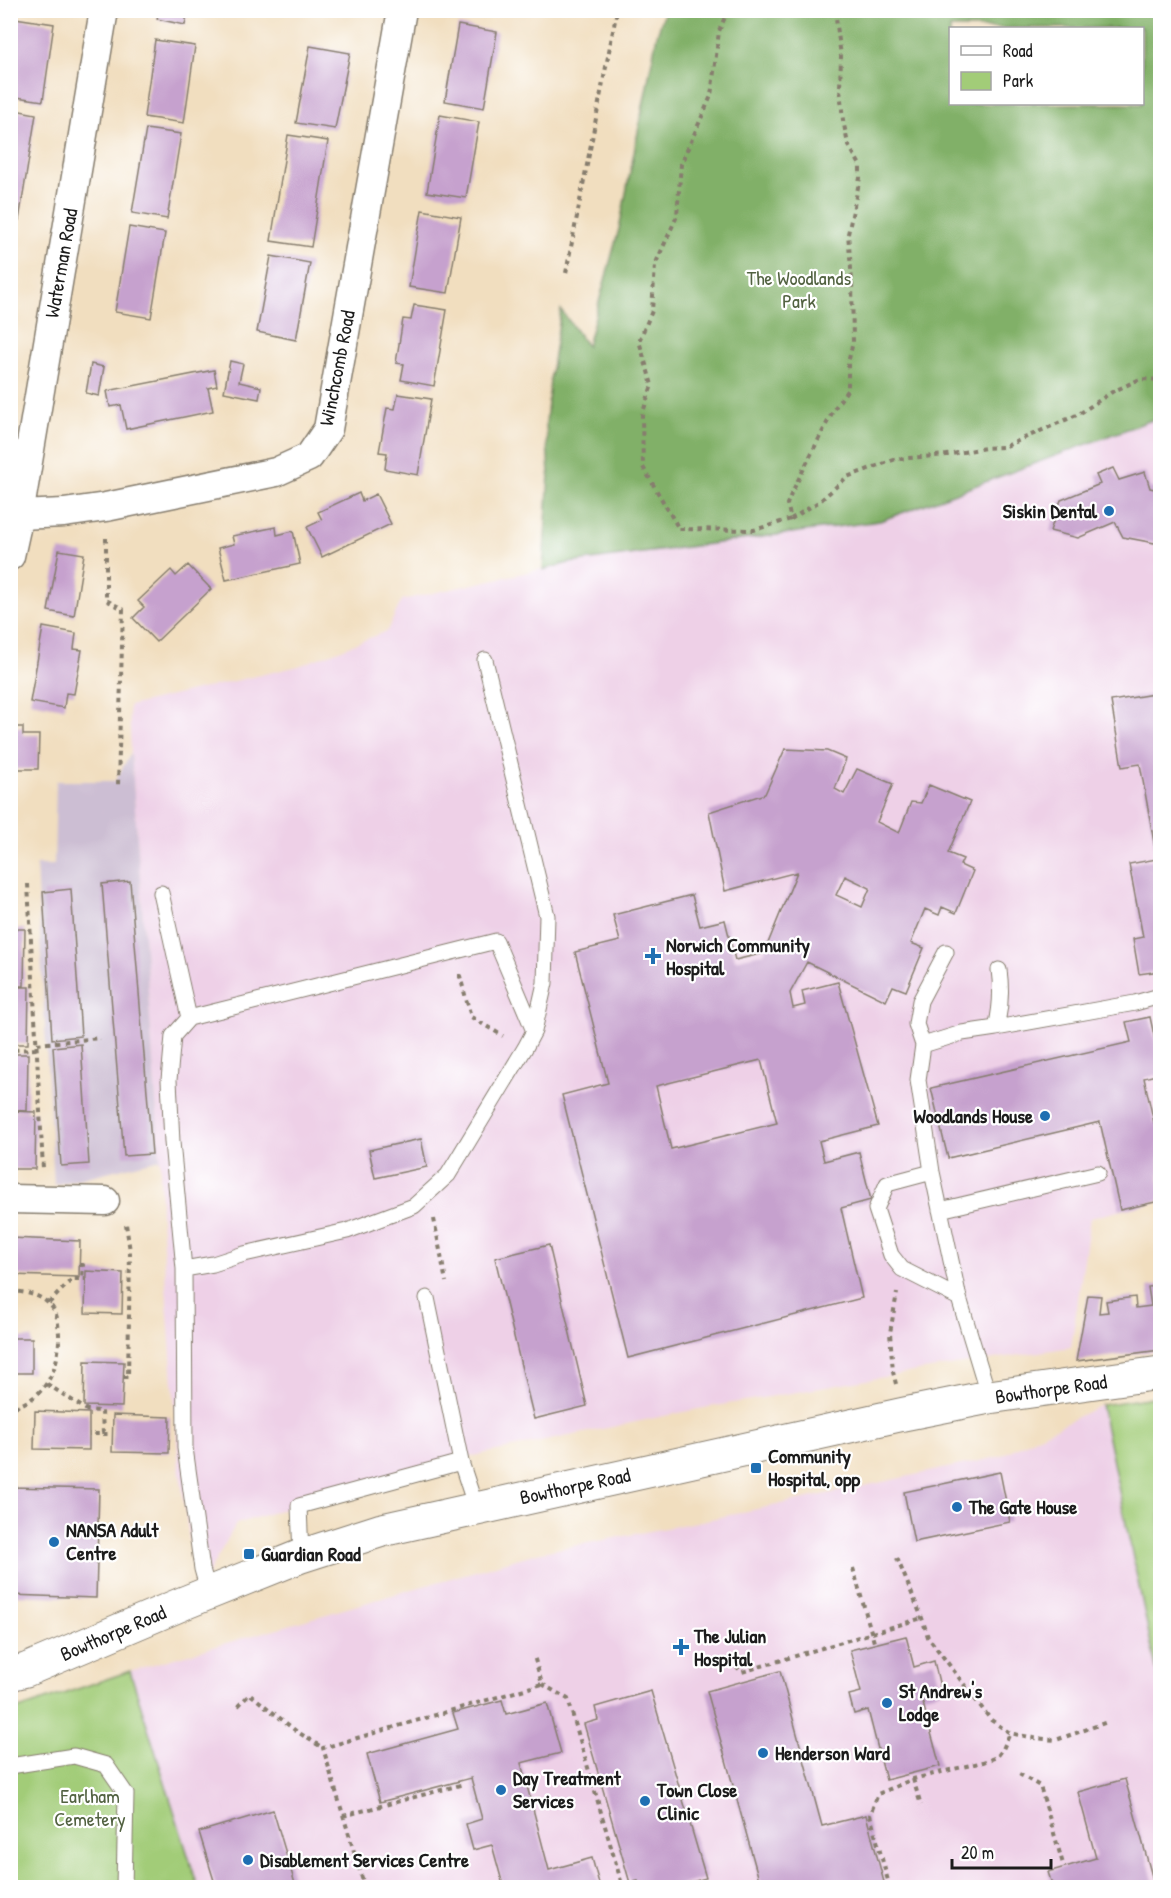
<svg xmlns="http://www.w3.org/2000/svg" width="1171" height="1898" font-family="'Patrick Hand',sans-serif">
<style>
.built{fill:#eed0e7}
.industrial{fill:#ccbed3}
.green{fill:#a2cc78;stroke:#5f744a;stroke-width:1.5}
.forest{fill:#81b068;stroke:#4e6642;stroke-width:1.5;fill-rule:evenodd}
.building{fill:#c6a1ce;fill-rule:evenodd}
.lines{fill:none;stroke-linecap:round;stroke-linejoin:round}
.service-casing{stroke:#867d6e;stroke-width:17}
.minor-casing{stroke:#867d6e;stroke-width:31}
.tertiary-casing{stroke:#867d6e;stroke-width:35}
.path{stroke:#867d6e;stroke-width:4;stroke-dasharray:4.5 4.5;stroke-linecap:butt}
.service{stroke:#fff;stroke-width:15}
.minor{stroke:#fff;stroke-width:28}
.tertiary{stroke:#fff;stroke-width:33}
.poi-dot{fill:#1f6fb2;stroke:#fff;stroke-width:2}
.labels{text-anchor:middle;stroke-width:4.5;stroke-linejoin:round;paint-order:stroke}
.street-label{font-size:20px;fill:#1c1c1c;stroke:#fff}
.park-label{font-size:20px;fill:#526241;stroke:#fff}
.poi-label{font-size:20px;font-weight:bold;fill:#1c1c1c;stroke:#fff;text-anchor:start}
</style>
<rect width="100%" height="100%" fill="#fff"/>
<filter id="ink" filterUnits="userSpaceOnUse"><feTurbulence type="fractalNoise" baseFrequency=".0167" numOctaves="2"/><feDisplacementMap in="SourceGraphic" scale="12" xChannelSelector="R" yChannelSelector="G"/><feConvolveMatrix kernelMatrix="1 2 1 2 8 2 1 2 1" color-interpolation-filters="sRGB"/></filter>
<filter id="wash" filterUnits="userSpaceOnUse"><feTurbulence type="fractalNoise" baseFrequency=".008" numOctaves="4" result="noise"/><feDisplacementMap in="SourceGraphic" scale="24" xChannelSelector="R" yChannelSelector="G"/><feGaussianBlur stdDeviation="1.35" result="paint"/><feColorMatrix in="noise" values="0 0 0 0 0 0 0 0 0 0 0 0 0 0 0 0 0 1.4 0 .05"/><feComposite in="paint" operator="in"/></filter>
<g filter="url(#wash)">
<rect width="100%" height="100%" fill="#f1debf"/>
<path class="built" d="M1160,417V1201L1090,1218L1071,1347L930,1369L698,1409L482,1454L333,1493L236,1524L197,1594L179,1466L161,1217L160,1159L131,753L129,706L299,666L387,631L402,600L569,563L880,521Z
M1101,1405L1160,1687V1887H198L130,1671L537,1553L702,1521L998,1457Z"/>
<path class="industrial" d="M131,753L160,1159L54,1185L36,865H54L56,781H115Z"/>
<path class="green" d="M1160,1396V1687L1101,1405Z
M130,1671L198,1887H11L10,1712Z"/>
<path class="forest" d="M665,11H1160V417L880,521L569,563L543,570L549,474L546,424L550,380L561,310L587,346L619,229L657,35ZM950,28H1142V104H950Z"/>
<g id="blocks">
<path class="building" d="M159,10H188L185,25L157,19Z
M15,18L54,24L43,101L10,96V48Z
M458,25L497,32L484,108L445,101Z
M155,40L195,46L184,123L144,117Z
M310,46L350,53L335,129L296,123Z
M10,109L36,114L19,220L10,218Z
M440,115L479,122L466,198L427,192Z
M146,129L181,134L167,219L132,213Z
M288,135L328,141L311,247L271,241Z
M422,210L461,217L448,293L409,287Z
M129,227L165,233L151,318L115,312Z
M271,256L310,263L296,340L257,332Z
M414,305L447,310L434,386L401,380L404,364L396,363L403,319L411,320Z
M230,361L243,364L239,382L261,387L259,399L224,392Z
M91,364L104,367L99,396L86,393Z
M214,370L217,386L208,388L213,411L126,429L121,405L110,407L107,391Z
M398,394L431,399L418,475L385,469L387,453L379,452L387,408L395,409Z
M1113,468L1119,480L1145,472L1150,488L1160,490V544L1123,537L1115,522L1078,538L1050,531L1061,500L1100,484L1096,475Z
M359,493L362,501L376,494L391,524L322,557L307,527L322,520L318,512Z
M276,527L277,535L293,531L300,564L226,580L218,548L234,544L232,536Z
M59,550L84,554L74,616L48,611Z
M188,565L211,589L156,642L133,618L144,607L138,601L171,570L176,576Z
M43,627L76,633L74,649L82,650L74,694L66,693L64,708L30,702Z
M1160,693V971L1139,974L1133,939L1143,937L1129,864L1157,859L1140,764L1122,767L1111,701Z
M10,727H23V735H39L38,769H10Z
M785,749L827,751L846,759L835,789L844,794L857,769L893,784L877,822L899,833L911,802L921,803L929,785L970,802L948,853L963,859L960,865L973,871L956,913L942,907L939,915L925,909L911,943L924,948L906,991L893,986L886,1001L807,962L790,993L793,1008L805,1005L802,991L838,982L878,1126L819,1141L824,1161L859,1152L871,1200L841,1208L862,1298L628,1358L562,1095L608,1083L575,952L620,941L613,915L692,895L700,926L725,920L735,960L764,953L797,872L725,891L709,812L765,794ZM845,876L870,888L862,907L836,895ZM761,1060L777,1123L671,1149L656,1086Z
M130,881L152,1154L124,1156L102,884Z
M71,889L81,1036L52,1039L43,892Z
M10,929H25L24,986H10Z
M10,987H29L28,1044H10Z
M1150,1017L1160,1063V1074L1144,1078L1154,1123L1160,1122V1143H1159L1160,1150V1201L1120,1210L1100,1122L948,1158L931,1088L1131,1042L1126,1022Z
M81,1044L89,1164L61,1166L53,1047Z
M10,1054H28L27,1111L10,1110Z
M10,1111L36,1112L35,1169H10Z
M421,1139L427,1167L375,1178L369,1150Z
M10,1238L80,1241L79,1277L10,1275Z
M549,1245L587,1406L534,1419L495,1258Z
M86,1271L123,1273L122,1314L85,1313Z
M1160,1285V1350L1076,1361L1088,1295L1101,1296L1099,1313L1108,1312L1106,1301L1135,1297L1136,1308L1151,1306L1148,1287Z
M10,1338H32V1373H10Z
M85,1361L124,1362L122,1407L84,1406Z
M35,1411L89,1413V1450L34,1449Z
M113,1415L170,1417L169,1453L112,1452Z
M1000,1472L1010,1522L914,1542L904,1492Z
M10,1487L99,1489L96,1598L10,1595Z
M906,1636L914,1667L934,1661L941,1691L921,1696L940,1766L886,1780L868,1710L854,1714L849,1695L861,1692L850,1650Z
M780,1671L822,1826L866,1815L885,1886L880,1887H761L707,1691Z
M651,1691L706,1878L674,1887H640L638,1881L630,1883L584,1724L598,1720L595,1707Z
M502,1700L506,1714L547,1703L561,1753L521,1763L549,1870L592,1858L600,1887H498L503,1885L492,1845L473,1850L466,1824L482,1819L471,1778L380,1802L367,1754L458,1729L453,1713Z
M1125,1779L1155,1887H1043L1052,1884L1048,1872L1096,1858L1078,1792Z
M273,1810L296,1887H216L199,1832Z"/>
</g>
</g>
<g filter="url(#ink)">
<use href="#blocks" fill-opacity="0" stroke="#867d6e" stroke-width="1.5"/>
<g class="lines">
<g class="service-casing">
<path id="service" d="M485,660L547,916L545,983L534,1031
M161,893L189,1018L496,941L534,1031L525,1048L448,1175L414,1206L347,1231L244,1254L213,1264L184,1269
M189,1018L173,1036L169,1080L172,1142L184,1269L185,1448L202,1569L209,1594
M996,1028C1001,1008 1002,991 999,970
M923,1045L916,1024L920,1001L946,952
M932,1172L887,1184L876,1209L891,1255L902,1269L959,1298
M940,1210L1098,1173
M427,1298L461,1462
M989,1397L959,1298L932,1172L918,1080L923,1045L962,1033L996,1028L1135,1003L1160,996
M301,1556L299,1506L461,1462L476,1508
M10,1766L74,1756L106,1765L126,1794L124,1888"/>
</g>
<g class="minor-casing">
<path id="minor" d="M19,515L104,10
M10,556L19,515L64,513L106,507L276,472L309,457L328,429L402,10
M10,1199L105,1201"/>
</g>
<g class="tertiary-casing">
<path id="tertiary" d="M10,1674L26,1670L184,1603L301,1556L382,1530L904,1414L989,1397L1160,1373"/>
</g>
<path class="path" d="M728,10L719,31L711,96L681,164L677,216L655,265L652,311L639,341L652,385L642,415L643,467L679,529L754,530L791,519
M835,10L841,56L840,89L843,120L848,144L860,165V178L848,234L852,280L853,342L848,363V389L834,409L792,492L787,504L791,519L820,501L847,477L896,459L947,455L985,448L1004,447L1079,414L1112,392L1140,379L1160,380
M566,273L617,10
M106,538V600L123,609L118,785
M28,884L43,1169
M458,976H460L471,1017L503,1036
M11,1044V1050L37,1049
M37,1044L100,1038
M434,1219L446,1282
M80,1265H83L82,1279
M10,1291C24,1292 39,1294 49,1304C58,1312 58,1323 59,1334C60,1367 46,1400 10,1408
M49,1303L72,1279H85
M123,1377H128L130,1251L126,1224
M47,1384L87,1410L102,1411L103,1434H89
M896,1384L893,1372L890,1333L897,1293
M103,1434H113
M897,1558L922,1618L928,1637L991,1720L1010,1733L1034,1738L1056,1740L1107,1722
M853,1568L874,1642
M736,1666L742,1672L922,1618
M542,1684L568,1699L623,1888
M238,1706L250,1694L296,1731L323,1748
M1019,1774L1040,1786L1063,1864
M913,1779L921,1805
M343,1816L464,1784
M365,1888L323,1748L542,1684L534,1656
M890,1888L870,1815L878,1794L913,1779L983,1762L997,1757L1003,1749L1010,1733"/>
<use href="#service" class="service"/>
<use href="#minor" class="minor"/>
<use href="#tertiary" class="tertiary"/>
</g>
</g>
<g class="poi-dot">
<circle cx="1109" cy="511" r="6"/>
<path d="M650 947h6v6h6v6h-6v6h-6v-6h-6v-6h6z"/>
<circle cx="1045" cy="1116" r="6"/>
<rect x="750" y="1462" width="12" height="12" rx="3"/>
<circle cx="957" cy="1507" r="6"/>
<circle cx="54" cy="1542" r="6"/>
<rect x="243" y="1548" width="12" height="12" rx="3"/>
<path d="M678 1638h6v6h6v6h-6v6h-6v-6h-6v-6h6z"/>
<circle cx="887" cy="1703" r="6"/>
<circle cx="763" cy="1753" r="6"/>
<circle cx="501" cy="1790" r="6"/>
<circle cx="645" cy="1801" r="6"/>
<circle cx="248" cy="1860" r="6"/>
</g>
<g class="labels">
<g class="street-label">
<text transform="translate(61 263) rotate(-80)" y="7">Waterman Road</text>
<text transform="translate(337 368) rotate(-79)" y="7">Winchcomb Road</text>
<text transform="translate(1051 1389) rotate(-8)" y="7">Bowthorpe Road</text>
<text transform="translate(575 1486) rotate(-12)" y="7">Bowthorpe Road</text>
<text transform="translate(113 1633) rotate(-23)" y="7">Bowthorpe Road</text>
</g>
<g class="park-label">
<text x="799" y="285">The Woodlands<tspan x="799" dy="23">Park</tspan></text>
<text x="90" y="1803">Earlham<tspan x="90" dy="23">Cemetery</tspan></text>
</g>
<g class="poi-label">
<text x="1097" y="518" text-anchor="end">Siskin Dental</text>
<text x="666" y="952">Norwich Community<tspan x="666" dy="23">Hospital</tspan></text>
<text x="1033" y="1123" text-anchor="end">Woodlands House</text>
<text x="768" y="1463">Community<tspan x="768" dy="23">Hospital, opp</tspan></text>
<text x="969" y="1514">The Gate House</text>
<text x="66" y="1537">NANSA Adult<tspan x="66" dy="23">Centre</tspan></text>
<text x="261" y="1561">Guardian Road</text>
<text x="694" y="1643">The Julian<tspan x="694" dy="23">Hospital</tspan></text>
<text x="899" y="1698">St Andrew's<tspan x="899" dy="23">Lodge</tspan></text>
<text x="775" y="1760">Henderson Ward</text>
<text x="513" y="1785">Day Treatment<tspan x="513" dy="23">Services</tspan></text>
<text x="657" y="1797">Town Close<tspan x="657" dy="23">Clinic</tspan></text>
<text x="260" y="1867">Disablement Services Centre</text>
</g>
</g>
<rect width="1171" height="1898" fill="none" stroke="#fff" stroke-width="36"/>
<rect x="949" y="27" width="195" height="78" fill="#ffffff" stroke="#a4a4a4" stroke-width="1.5"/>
<rect x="961" y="46" width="30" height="9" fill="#ffffff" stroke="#a4a4a4" stroke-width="1.5"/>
<text x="1003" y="57" font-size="18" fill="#1c1c1c">Road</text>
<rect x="961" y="72" width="30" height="18" fill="#a2cc78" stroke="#a4a4a4" stroke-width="1.5"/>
<text x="1003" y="87" font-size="18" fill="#1c1c1c">Park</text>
<path d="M952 1859v9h99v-9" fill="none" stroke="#1c1c1c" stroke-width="3"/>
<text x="961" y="1859" font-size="18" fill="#1c1c1c" stroke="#ffffff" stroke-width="4.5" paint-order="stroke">20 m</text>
</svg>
